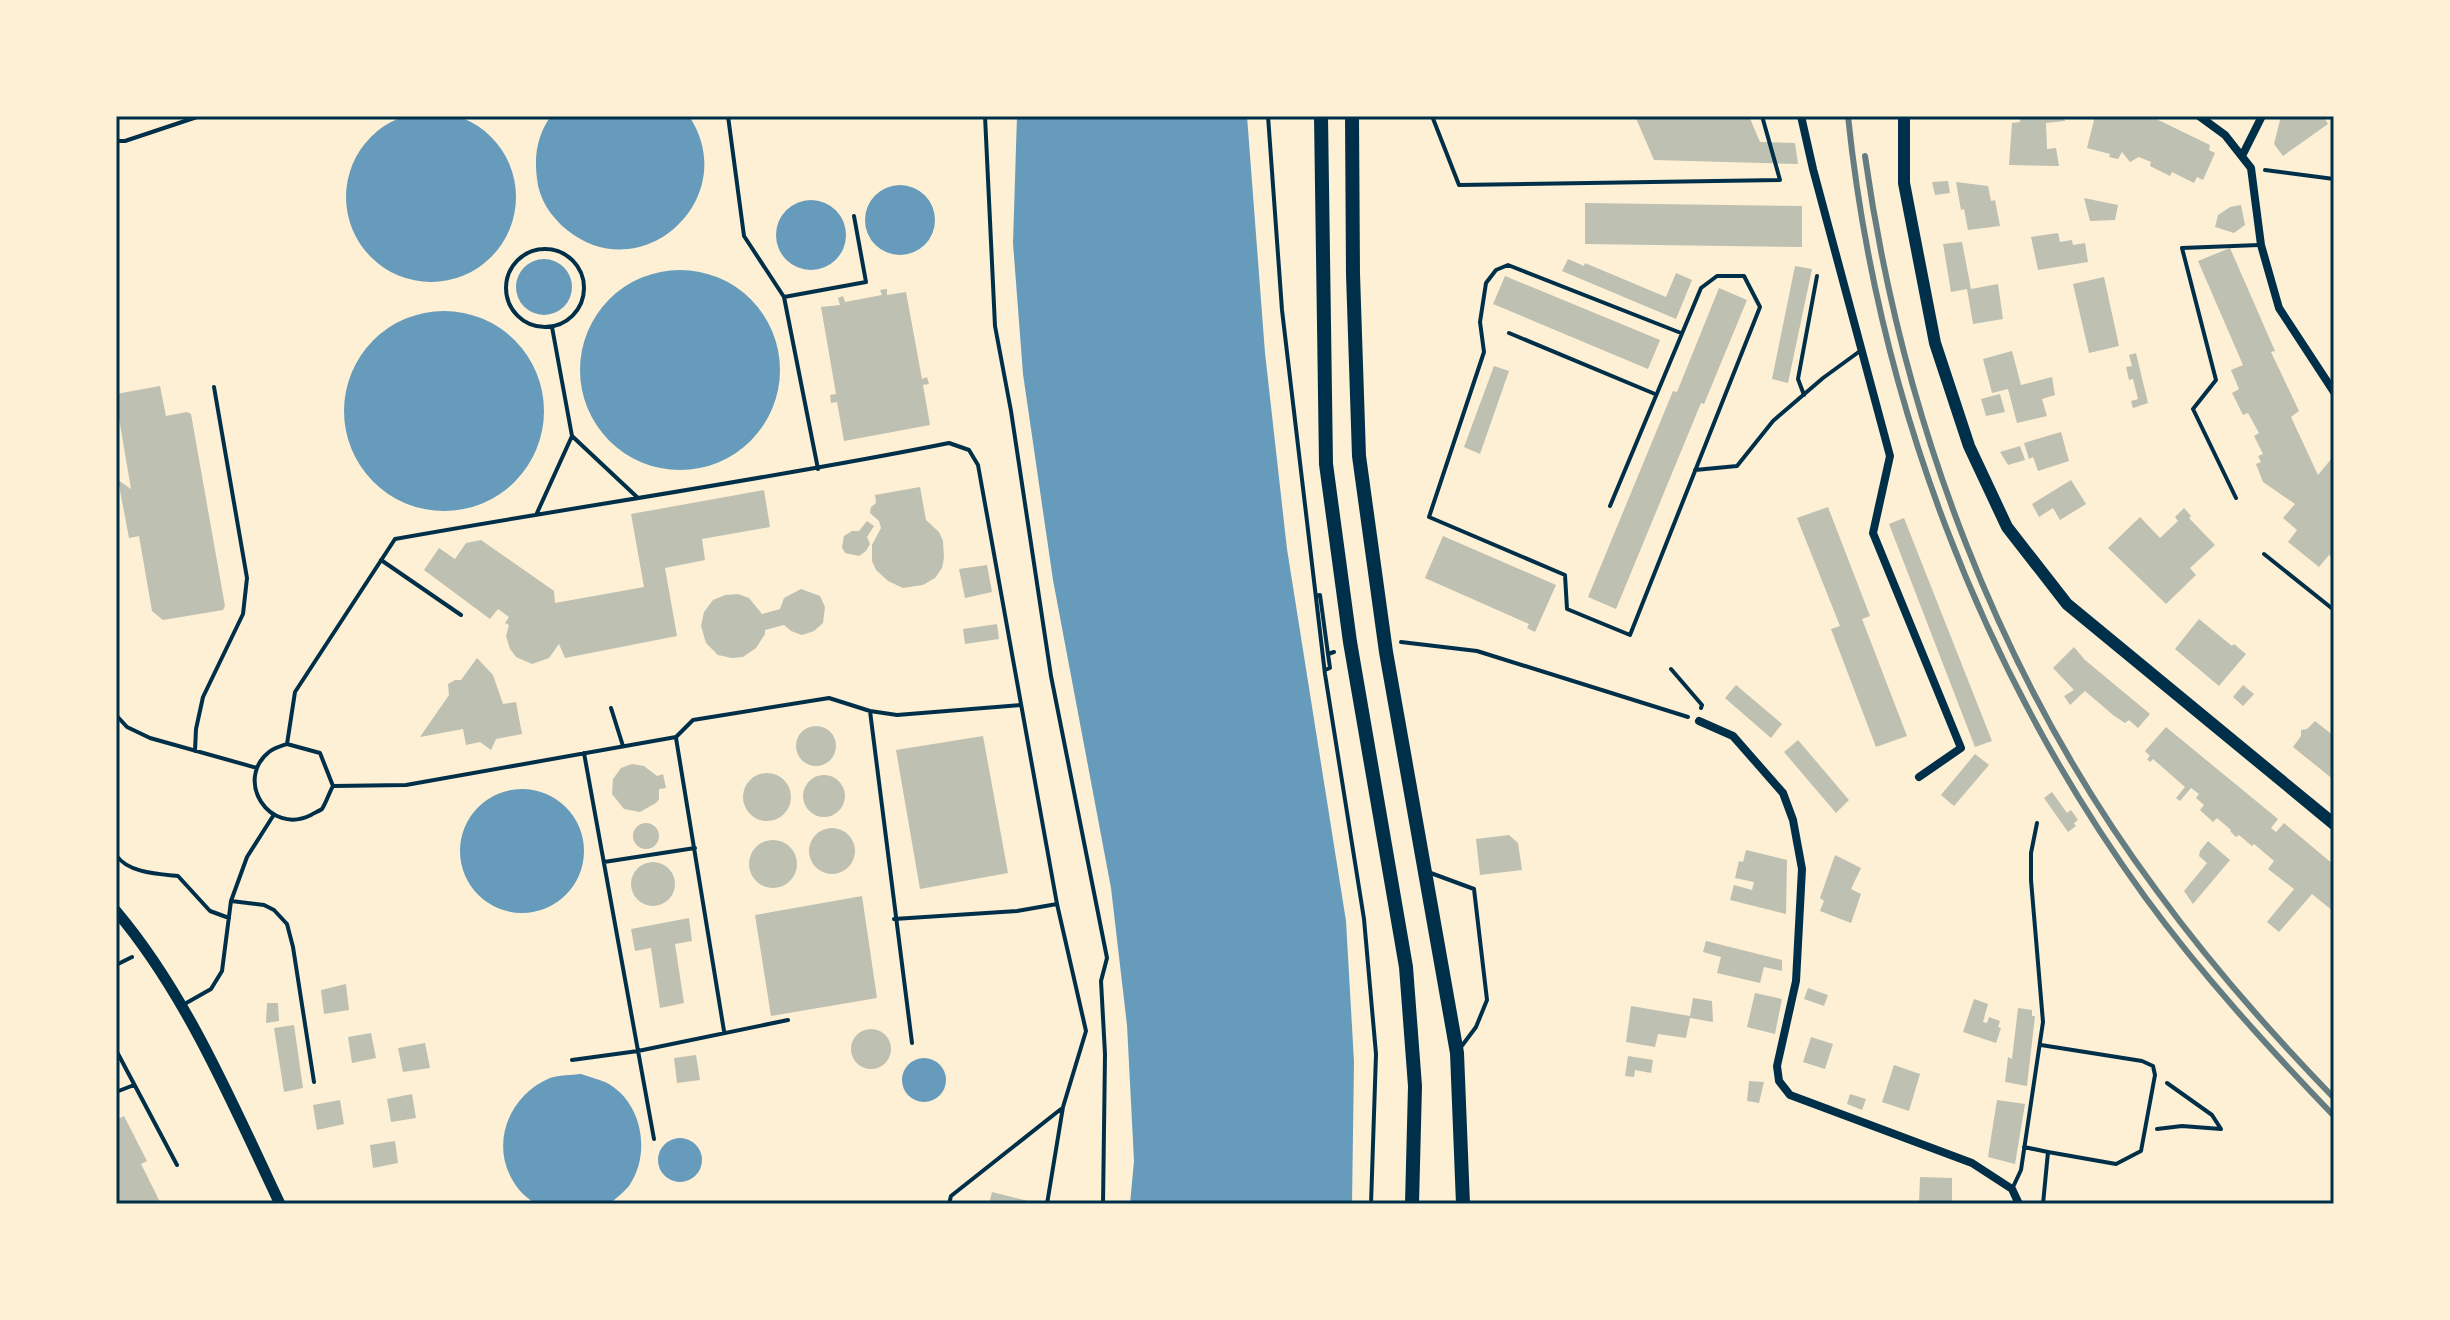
<svg xmlns="http://www.w3.org/2000/svg" width="2450" height="1320" font-family="'Source Sans 3',sans-serif">
<style>
.water{fill:#669bbc}
.building{fill:#bec0b2}
.lines{fill:none;stroke-linecap:round;stroke-linejoin:round}
.path{stroke:#003049;stroke-width:4}
.service{stroke:#003049;stroke-width:4}
.minor{stroke:#003049;stroke-width:8}
.tertiary{stroke:#003049;stroke-width:11}
.secondary{stroke:#003049;stroke-width:12}
.primary{stroke:#003049;stroke-width:14}
.rail{stroke:#657d81;stroke-width:6}
.neatline{fill:none;stroke:#003049;stroke-width:3}
</style>
<rect width="100%" height="100%" fill="#fdf0d5"/>
<path class="water" d="M346 197a85 85 0 1 1 170 0a85 85 0 1 1-170 0Z
M551,116H689C743,197 643,291 567,230C551,217 539,199 537,179C534,156 537,135 551,116Z
M1017,116H1247L1265,353L1287,549L1346,921L1354,1062L1352,1204H1130L1134,1161L1127,1025L1111,888L1053,580L1023,374L1013,243Z
M865 220a35 35 0 1 1 70 0a35 35 0 1 1-70 0Z
M776 235a35 35 0 1 1 70 0a35 35 0 1 1-70 0Z
M516 287a28 28 0 1 1 56 0a28 28 0 1 1-56 0Z
M580 370a100 100 0 1 1 200 0a100 100 0 1 1-200 0Z
M344 411a100 100 0 1 1 200 0a100 100 0 1 1-200 0Z
M460 851a62 62 0 1 1 124 0a62 62 0 1 1-124 0Z
M902 1080a22 22 0 1 1 44 0a22 22 0 1 1-44 0Z
M581,1074C589,1077 598,1079 605,1082C642,1100 652,1153 629,1186C624,1192 616,1198 611,1203L535,1204C529,1199 521,1193 517,1187C488,1148 507,1096 550,1078C559,1075 571,1075 581,1074Z
M658 1160a22 22 0 1 1 44 0a22 22 0 1 1-44 0Z"/>
<path class="building" d="M1635,116H1749L1760,142L1795,143L1798,164L1654,160Z
M2020,116H2064L2065,121L2046,123L2047,149L2056,148L2059,166L2009,165L2012,123L2020,122Z
M2095,116H2142L2148,119L2150,116L2210,145L2209,150L2215,153L2203,180L2197,177L2194,183L2172,172L2170,176L2150,166L2151,162L2139,157L2130,162L2122,152L2118,159L2109,157L2110,154L2087,148Z
M2281,116H2323L2328,124L2283,156L2274,144Z
M1948,181L1950,193L1935,195L1932,182Z
M1956,182L1988,186L1991,201L1995,200L2000,226L1968,230L1964,209L1961,210Z
M2084,198L2118,205L2115,220L2090,221Z
M1585,203L1802,206V247L1585,244Z
M2241,205L2245,225L2234,233L2215,227L2218,215L2230,207Z
M2058,233L2060,242L2072,240L2073,245L2085,243L2088,262L2038,270L2031,237Z
M1962,242L1971,289L1998,284L2003,319L1973,324L1967,289L1951,292L1943,244Z
M2230,248L2275,351L2271,352L2299,411L2291,417L2318,475L2332,458L2334,460V559L2329,555L2319,567L2288,542L2297,530L2283,518L2295,504L2263,482L2256,464L2261,462L2258,456L2263,454L2254,436L2259,433L2248,413L2243,415L2232,393L2239,389L2231,370L2243,365L2198,261Z
M1568,259L1584,266L1585,263L1666,297L1676,273L1692,280L1676,319L1562,271Z
M1795,266L1812,269L1788,383L1772,379Z
M1505,276L1660,340L1648,369L1493,304Z
M2104,277L2119,346L2089,353L2073,284Z
M1719,288L1747,300L1704,404L1701,403L1616,609L1588,597L1673,391L1677,392Z
M887,289V295L906,292L922,379L927,377L929,384L923,385L930,425L844,441L837,402L831,403L830,395L836,394L821,307L840,305L838,298L843,296L845,302L882,295L880,290Z
M2012,351L2021,385L2052,377L2055,395L2042,399L2047,416L2017,423L2008,389L1992,393L1983,359Z
M2136,353L2148,403L2133,408L2131,401L2138,399L2133,379L2129,380L2126,367L2132,366L2129,355Z
M1494,366L1509,371L1480,454L1464,447Z
M160,386L166,416L187,412L191,414L225,606L223,610L163,620L152,611L139,536L129,538L118,480L131,489L116,401V394Z
M2000,394L2005,412L1986,416L1981,399Z
M2061,432L2069,461L2038,471L2033,457L2029,459L2024,443Z
M2020,446L2025,460L2008,465L2000,452Z
M2071,480L2086,504L2060,520L2053,508L2039,517L2032,504Z
M920,487L926,520L939,532L943,541L944,558L942,568L935,578L923,585L903,588L888,581L876,570L872,561V545L881,528L879,521L870,513L871,507L876,503L875,495Z
M764,490L770,527L702,539L705,560L665,568L677,636L565,658L559,644L549,658L532,664L516,657L510,649L506,636L509,625L505,623L509,617L498,609L490,619L424,570L439,548L455,559L466,543L481,540L554,591L555,603L644,587L631,514Z
M1828,507L1870,616L1862,619L1907,736L1876,747L1831,629L1840,626L1797,518Z
M2184,508L2191,516L2189,518L2215,545L2190,568L2196,575L2166,604L2108,548L2140,517L2160,538L2178,521L2175,517Z
M1904,518L1992,741L1975,747L1889,524Z
M867,521L874,526L867,537L870,544L866,551L859,556L845,553L842,547L844,536L852,531H859Z
M1443,536L1556,585L1535,632L1527,628L1529,624L1425,578Z
M987,565L992,592L965,598L959,569Z
M801,589L820,596L825,607L823,623L814,631L802,635L791,631L784,625L765,630V634L756,648L743,657L732,658L718,655L706,643L701,626L704,612L713,600L725,595L738,594L749,598L762,614L780,609L784,598Z
M2199,619L2232,646L2234,644L2246,654L2219,686L2175,649Z
M997,624L999,639L965,644L963,629Z
M2074,647L2085,660L2150,714L2138,728L2129,720L2125,723L2113,715L2085,691L2070,705L2064,696L2074,690L2053,668Z
M477,658L493,675L503,704L516,702L522,734L496,739L491,750L480,742L466,745L463,729L420,737L449,695L448,684L455,680H461Z
M1736,685L1782,724L1771,738L1725,698Z
M2243,685L2254,694L2243,706L2233,697Z
M2315,721L2334,736V780L2293,747L2301,736V730L2307,729Z
M796 746a20 20 0 1 1 40 0a20 20 0 1 1-40 0Z
M2166,727L2278,819L2271,828L2276,832L2284,823L2334,865V912L2312,894L2279,932L2267,922L2294,889L2268,869L2274,861L2254,844L2252,846L2239,835L2236,837L2230,831L2231,830L2217,818L2213,822L2200,810L2204,805L2196,798L2199,794L2191,788L2180,801L2176,798L2185,787L2153,759L2150,762L2147,759L2150,756L2145,751Z
M983,736L1008,873L920,889L896,750Z
M1798,740L1849,800L1836,813L1784,752Z
M1975,754L1989,765L1954,806L1941,795Z
M632,764L644,766L657,776L663,774L666,788L659,789V799L656,803L640,812L624,809L612,794L613,779L621,768Z
M743 797a24 24 0 1 1 48 0a24 24 0 1 1-48 0Z
M803 796a21 21 0 1 1 42 0a21 21 0 1 1-42 0Z
M2052,792L2067,813L2071,810L2078,820L2074,823L2076,826L2068,832L2044,798Z
M633 836a13 13 0 1 1 26 0a13 13 0 1 1-26 0Z
M809 851a23 23 0 1 1 46 0a23 23 0 1 1-46 0Z
M1509,835L1518,843L1522,870L1480,875L1476,839Z
M749 864a24 24 0 1 1 48 0a24 24 0 1 1-48 0Z
M2208,841L2230,860L2193,904L2184,891L2207,863L2199,856L2200,851Z
M1746,850L1787,860L1786,914L1730,900L1734,885L1752,890L1754,882L1735,878L1739,861L1743,862Z
M1835,855L1861,868L1851,889L1861,894L1851,923L1820,911L1824,901L1820,898Z
M631 884a22 22 0 1 1 44 0a22 22 0 1 1-44 0Z
M862,896L877,998L771,1016L755,915Z
M689,918L692,941L675,944L684,1003L660,1008L651,948L635,951L631,929Z
M1706,941L1782,960V971L1764,967L1760,983L1717,973L1721,957L1703,952Z
M346,984L349,1010L324,1014L321,990Z
M1808,988L1828,995L1824,1006L1804,999Z
M1755,993L1782,999L1775,1034L1747,1027Z
M1693,998L1712,1001L1713,1022L1690,1018L1686,1038L1658,1034L1655,1047L1626,1042L1631,1006L1690,1016Z
M1974,999L1988,1004L1983,1022L1987,1023L1989,1017L2000,1021L1998,1027L2001,1028L1996,1043L1963,1032Z
M267,1003H278L279,1021L266,1023Z
M2018,1008L2032,1010V1016H2035L2027,1086L2005,1082L2008,1057L2012,1059Z
M294,1025L303,1088L284,1092L274,1028Z
M851 1049a20 20 0 1 1 40 0a20 20 0 1 1-40 0Z
M371,1033L376,1058L352,1063L348,1037Z
M1811,1037L1833,1044L1825,1069L1803,1062Z
M425,1043L430,1068L403,1072L398,1048Z
M696,1055L700,1080L677,1083L674,1058Z
M1628,1056L1653,1060L1651,1073L1635,1070L1634,1077L1625,1076Z
M1894,1065L1920,1074L1909,1111L1882,1102Z
M1749,1081L1764,1082L1759,1103L1747,1101Z
M412,1094L416,1118L391,1122L387,1099Z
M1850,1094L1866,1099L1862,1110L1847,1104Z
M340,1100L344,1124L317,1130L313,1105Z
M1997,1100L2025,1104L2015,1164L1988,1157Z
M124,1116L147,1161L141,1164L161,1204H116V1120Z
M395,1141L398,1163L373,1168L370,1145Z
M1920,1177L1952,1178V1204H1919Z
M992,1192L1036,1203V1204H989Z"/>
<g class="lines">
<path class="path" d="M985,116L995,326L1011,411L1051,676L1107,958L1101,981L1105,1054L1103,1204
M1268,116L1282,310L1325,674L1364,919L1376,1054L1371,1204
M2265,170L2334,179
M1316,596L1320,595L1328,654L1334,652
M1401,642L1477,651L1688,717
M1671,669L1702,705L1701,708
M1325,670L1330,668L1328,654
M116,965L132,957
M2157,1129L2182,1126L2221,1129L2212,1115L2167,1083"/>
<path class="service" d="M728,116L744,236L784,297
M1432,116L1459,185L1780,180L1762,116
M116,141H125L200,116
M2334,243V247
M506 288a39 39 0 1 1 78 0a39 39 0 1 1-78 0Z
M552,327L572,436
M1509,333L1655,394
M1804,395L1798,379L1817,276
M818,469L784,297L866,282L854,216
M1695,470L1737,466L1773,421L1823,378L1860,351
M2236,498L2193,409L2216,380L2182,248L2259,245
M1610,506L1701,288L1717,276H1744L1760,307L1630,635L1567,609L1565,575L1429,517L1484,352L1480,322L1486,283L1496,270L1508,265L1681,333
M537,513L572,436L638,498
M2264,554L2334,610
M381,560L461,615
M611,708L623,746
M870,711L912,1043
M116,715L127,727L150,738L257,768
M676,738L724,1031
M287,744L295,692L395,539C579,506 765,480 949,443L969,450L978,465L1057,904L1086,1031L1063,1107L1047,1204
M287,744L320,753L333,786C329,793 326,803 322,809C321,810 312,814 311,815C269,836 234,780 269,752C274,748 281,746 287,744Z
M195,751L196,729L203,697L243,614L247,578L214,387
M584,753L654,1139
M333,786L406,785L676,737L693,720L829,698L870,711L897,715L1020,705
M116,855C128,873 158,874 178,876L210,911L229,918
M604,862L695,848
M1428,872L1474,889L1487,1000L1476,1027L1461,1047
M231,901L264,905L274,910L287,924L293,947L314,1082
M894,919L1017,911L1057,904
M181,1006L211,989L222,971L231,901L247,857L273,816
M2041,1045L2142,1061L2153,1066L2155,1075L2141,1151L2116,1164L2048,1152L2043,1204
M116,1050L177,1165
M572,1060L638,1051L788,1020
M116,1092L134,1085
M2024,1147L2048,1152
M2013,1187L2021,1170L2043,1022L2031,880V853L2037,823
M949,1204L951,1196L1061,1109"/>
<path class="minor" d="M1801,116L1813,169L1890,456L1873,533L1961,748L1919,777
M2199,116L2225,135L2251,168L2261,245L2279,308L2334,392
M2242,156L2262,116
M1699,721L1733,736L1783,793L1793,820L1802,869L1796,981L1777,1066L1779,1081L1790,1095L1972,1163L2012,1189L2019,1204"/>
<path class="tertiary" d="M116,911C187,995 233,1105 280,1204"/>
<path class="secondary" d="M1904,116V183L1935,343L1969,446L2007,527L2067,604L2334,824"/>
<path class="primary" d="M1321,116L1326,464L1350,642L1406,967L1415,1086L1412,1204
M1352,116L1353,274L1359,456L1386,652L1457,1053L1463,1204"/>
<path class="rail" d="M1848,116C1877,396 1980,669 2145,897C2202,975 2267,1046 2334,1116
M1865,156C1902,419 1998,677 2157,891C2211,965 2271,1033 2334,1098"/>
</g>
<rect width="2450" height="1320" fill="none" stroke="#fdf0d5" stroke-width="236"/>
<rect x="118" y="118" width="2214" height="1084" class="neatline"/>
</svg>
